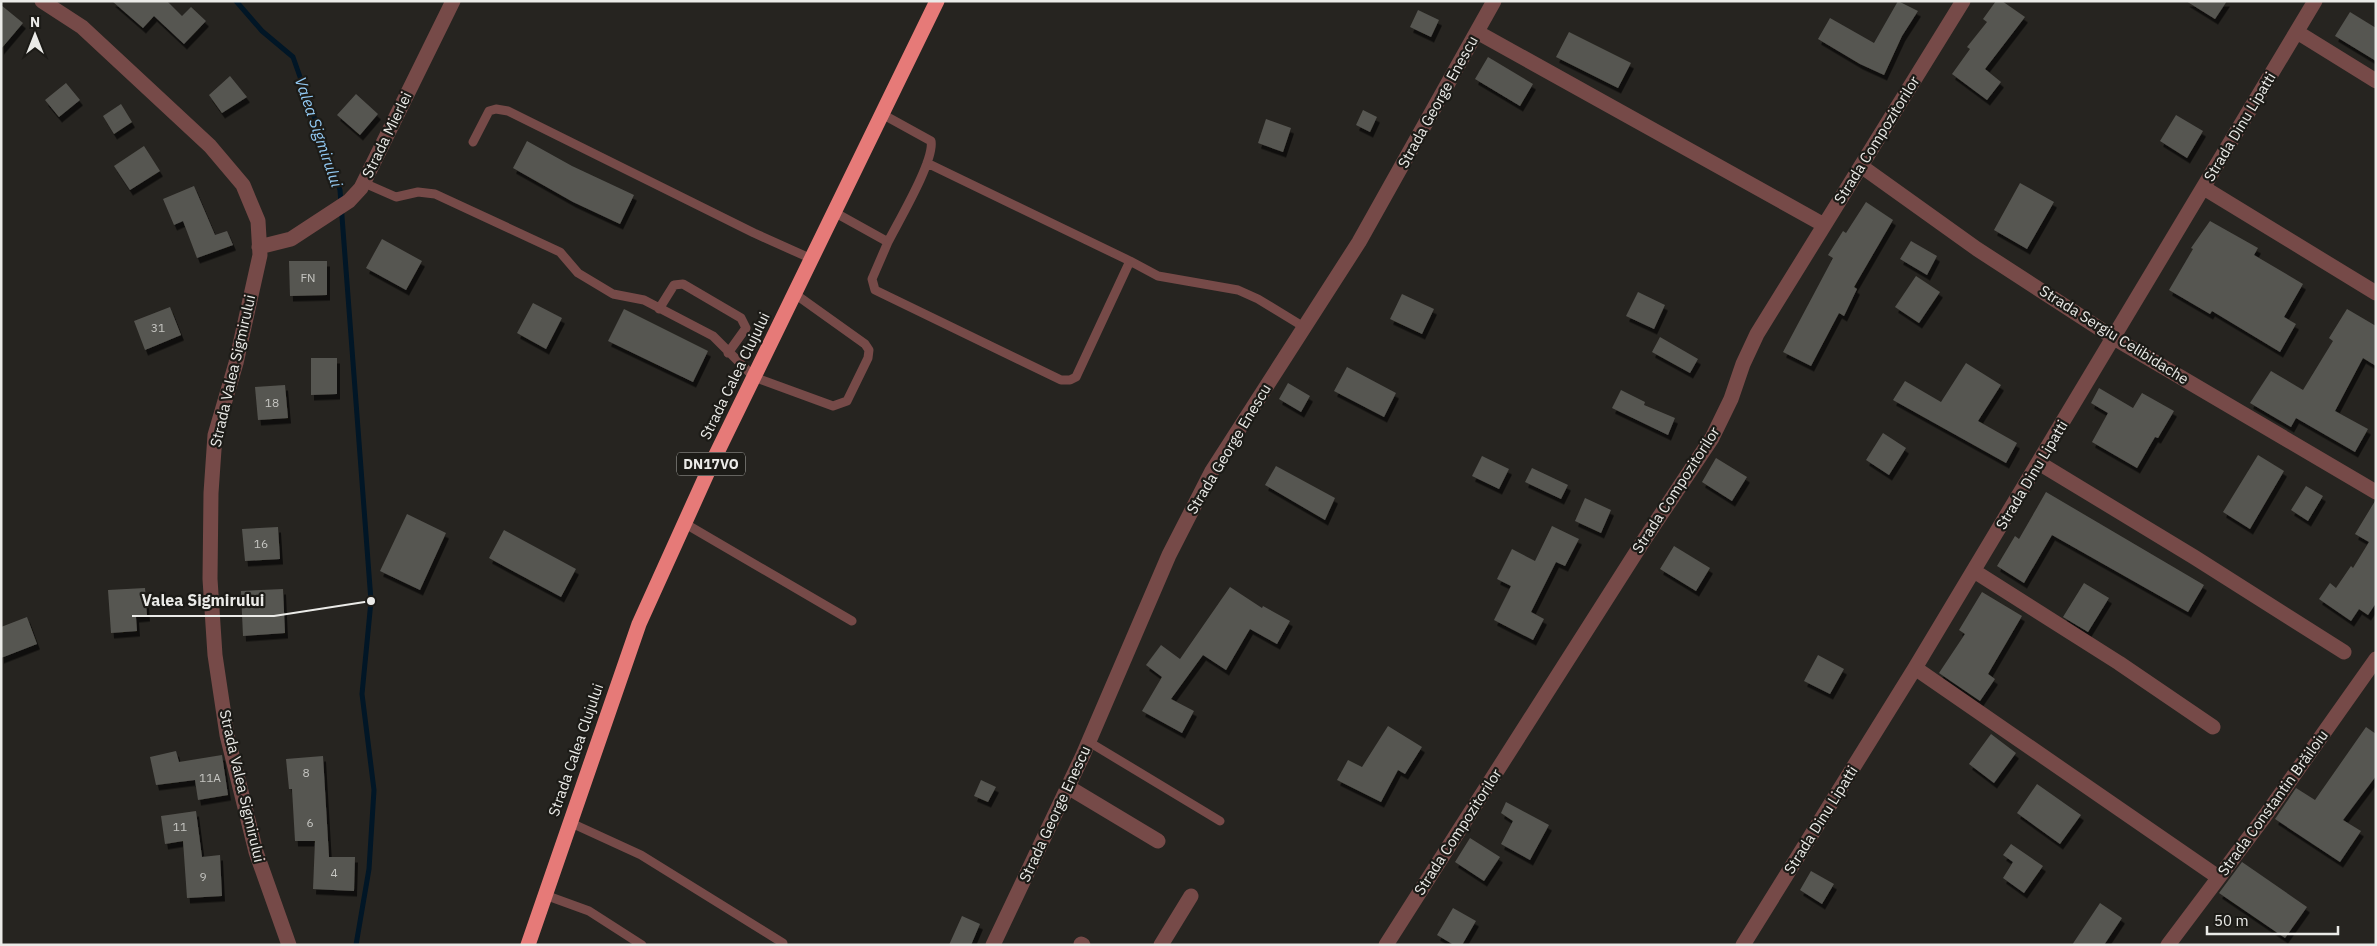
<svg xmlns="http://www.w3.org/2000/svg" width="2377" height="946" font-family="'IBM Plex Sans',sans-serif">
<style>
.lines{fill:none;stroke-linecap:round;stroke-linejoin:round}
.stream{stroke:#011626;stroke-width:5}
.building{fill:#575651;filter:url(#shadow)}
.lane{stroke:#764a48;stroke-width:9}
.street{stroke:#764a48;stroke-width:15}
.highway{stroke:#e67a78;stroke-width:15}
.labels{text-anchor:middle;stroke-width:4.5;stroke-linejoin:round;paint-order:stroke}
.number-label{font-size:12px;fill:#c6c6c2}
.shield{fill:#1c1b17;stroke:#adada9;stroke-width:1}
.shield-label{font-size:14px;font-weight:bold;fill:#ebebe8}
.street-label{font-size:15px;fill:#ebebe8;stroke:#1c1b17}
.water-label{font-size:16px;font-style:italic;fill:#93caf4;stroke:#1c1b17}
.leader{fill:none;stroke:#ebebe8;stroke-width:2}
.callout-dot{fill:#ebebe8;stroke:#1c1b17;stroke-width:2}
.callout-label{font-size:16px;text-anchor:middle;font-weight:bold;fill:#ebebe8;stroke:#1c1b17;stroke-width:4.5;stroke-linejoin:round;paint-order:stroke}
</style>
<defs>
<filter id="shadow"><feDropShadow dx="3" dy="5.5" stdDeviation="0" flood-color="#0009"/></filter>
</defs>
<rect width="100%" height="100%" fill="#262420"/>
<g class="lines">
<path class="stream" d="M236,1L262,31L293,57L340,190L371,601L362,694L374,790L369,869L356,945"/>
</g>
<path class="building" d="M112,1H167L182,16L191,7L206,21L184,44L154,16L143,28Z
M1898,1L1918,11L1902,36L1884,75L1860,64L1818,39L1830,18L1874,43Z
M1996,1H2002L2025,17L1985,69L2001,82L1987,100L1952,74L1970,49L1967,47L1987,22L1983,19Z
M2186,1H2227L2215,19Z
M1,5L23,23L1,49Z
M1418,10L1439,20L1431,37L1410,27Z
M2350,12L2376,28V61L2335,36Z
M1569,32L1631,63L1618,88L1556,57Z
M1488,57L1533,84L1520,106L1475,79Z
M230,76L247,97L222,113L209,95Z
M66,83L80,100L59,117L45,100Z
M356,94L378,114L360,135L337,115Z
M121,104L132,122L114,134L103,116Z
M1363,110L1377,117L1370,132L1356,125Z
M2176,115L2203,131L2187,158L2160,141Z
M1266,119L1291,128L1283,152L1258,143Z
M527,141L572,166L634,195L620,224L573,202L513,168Z
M144,146L160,171L130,190L114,166Z
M2020,183L2054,202L2027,249L1994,230Z
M194,186L215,235L227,231L233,245L197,258L183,221L174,225L163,199Z
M1866,202L1893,220L1854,287L1857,289L1844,316L1839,313L1811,366L1783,352L1833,258L1828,255L1843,231L1846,233Z
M2210,221L2258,248L2254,255L2303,284L2284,317L2296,324L2280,352L2212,311L2210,314L2169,290L2193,249L2191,248Z
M382,239L422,261L406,290L366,268Z
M1911,241L1937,256L1927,275L1900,259Z
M289,261H327V295L290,296Z
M1916,276L1940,292L1919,323L1895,307Z
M1638,292L1665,305L1654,329L1626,316Z
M1402,294L1434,309L1422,334L1390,319Z
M533,303L562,318L546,349L517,333Z
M170,307L181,335L145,350L134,321Z
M624,309L708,351L693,382L608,341Z
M2347,309L2376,326V366L2363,358L2335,411L2368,429L2355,452L2296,418L2291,427L2250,403L2271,371L2303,390L2333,341L2329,338Z
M1660,337L1698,359L1690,373L1652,352Z
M311,358H337V394L311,395Z
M1966,363L2001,385L1978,421L2017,443L2006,463L1893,400L1905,381L1941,402Z
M1347,367L1396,393L1384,417L1334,391Z
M1288,383L1310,396L1301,412L1279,399Z
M285,385L288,418L258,420L255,387Z
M2099,388L2133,408L2142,393L2174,411L2158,438L2155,437L2137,468L2092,442L2108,413L2091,403Z
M1621,390L1645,402L1644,405L1675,418L1668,435L1612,408Z
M1883,433L1906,448L1889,475L1866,460Z
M2258,455L2284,471L2250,529L2223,512Z
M1482,456L1509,469L1499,489L1472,476Z
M1716,458L1747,477L1732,501L1702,482Z
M1276,466L1335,498L1325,520L1265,485Z
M1532,468L1568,485L1561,499L1525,482Z
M2306,486L2323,496L2308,521L2291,510Z
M2046,492L2204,585L2188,612L2052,535L2024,583L1997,566L2015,536L2019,539Z
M1585,498L1611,510L1601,533L1575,521Z
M2375,501L2376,603L2368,615L2359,609L2351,621L2319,599L2330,583L2336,588L2351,566L2353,568L2369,542L2355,534Z
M407,514L446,533L420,590L380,571Z
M1552,526L1579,539L1565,566L1556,562L1531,612L1544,619L1533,640L1494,620L1511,586L1497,579L1512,549L1535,561Z
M278,527L280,559L245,561L242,529Z
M504,530L576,569L561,597L489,558Z
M1674,546L1710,568L1696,591L1660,569Z
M2084,583L2109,598L2088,632L2063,617Z
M1230,587L1262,608L1263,606L1290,621L1277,644L1250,629L1226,670L1203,655L1171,699L1194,711L1182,733L1142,711L1162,677L1146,665L1161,645L1180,659Z
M145,588L147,616L136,617L137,631L111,633L108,590Z
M283,589L285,633L243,636L241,591Z
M1982,592L2022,616L1988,674L1995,679L1980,701L1939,673L1965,634L1959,630Z
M27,617L37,644L1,658V627Z
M1818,655L1844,669L1830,694L1804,681Z
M1388,726L1422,747L1405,774L1398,770L1381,802L1337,780L1348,760L1362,767Z
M2366,727L2376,734V776L2343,820L2361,831L2340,862L2275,819L2296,788L2315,800Z
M1991,734L2016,753L1994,783L1969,764Z
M176,751L179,762L222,755L228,795L198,800L195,780L156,785L150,757Z
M323,756L329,857H355L354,891L313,889L315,841H295L292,789H289L286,759Z
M981,780L996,787L988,802L974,796Z
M2037,784L2081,815L2060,844L2017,813Z
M1506,802L1549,825L1530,860L1501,844L1513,821L1501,813Z
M196,811L202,857L220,855L222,896L187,898L183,841L165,844L161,816Z
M1470,838L1500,857L1484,881L1455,862Z
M2011,844L2043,866L2024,893L2003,878L2013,862L2003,855Z
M2242,862L2307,907L2285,938L2219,893Z
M1811,871L1834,884L1822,904L1800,890Z
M2100,903L2122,918L2104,945H2072Z
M1453,908L1476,921L1462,945H1454L1437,935Z
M962,916L980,924L971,945H949Z"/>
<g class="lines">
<path class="lane" d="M473,142L489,111L496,109L508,111L754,233L812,259
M364,183L396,197L418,192L435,194L560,252L578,273L613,294L644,300L713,336L754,377L833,406L847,401L868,358L869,350L865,344L795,294
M834,212L888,242C898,222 935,160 931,141L882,114
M888,242L872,279L875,290L1061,380H1070L1076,377L1130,261L927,163
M1130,261L1158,276L1238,290L1258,299L1304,327
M659,309L674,285L683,284L741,318L746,328L728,353
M684,523L852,621
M1089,742L1220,821
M569,822L641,855L783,943
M545,895L589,911L642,945"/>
<path class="street" d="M42,1L82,27L210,146L243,185L258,221L260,255L236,363L215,435L211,493L210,579L215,655L227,735L256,852L289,945
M1477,32L1824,225
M2297,32L2376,81
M1861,166L1977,249L2114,338L2376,492
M2204,188L2376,293
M259,247L291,239L349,201L361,188L453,1
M2039,463L2194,557L2344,652
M1974,571L2119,663L2213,727
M1915,668L2218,877
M1068,787L1158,841
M1081,944L1083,945
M993,945L1083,755L1169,555L1212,471L1359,242L1494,1
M1161,945L1191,896
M1386,945L1644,540L1712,438L1731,399L1743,364L1757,334L1963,1
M1743,945L1915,668L2315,1
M2168,945L2265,816L2376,659"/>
<path class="highway" d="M528,945L639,624L710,467L937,1"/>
</g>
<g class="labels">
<g class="number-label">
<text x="308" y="282">FN</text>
<text x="158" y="332">31</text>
<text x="272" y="407">18</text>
<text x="261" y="548">16</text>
<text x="306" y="777">8</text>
<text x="210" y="782">11A</text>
<text x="310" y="827">6</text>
<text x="180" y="831">11</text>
<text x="334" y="877">4</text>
<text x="203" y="881">9</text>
</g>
<rect class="shield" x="677" y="452.5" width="68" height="23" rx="4"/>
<g class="shield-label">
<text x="711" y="469">DN17VO</text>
</g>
<g class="street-label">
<text transform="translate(1438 102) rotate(-61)" y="5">Strada George Enescu</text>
<text transform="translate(2240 127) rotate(-59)" y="5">Strada Dinu Lipatti</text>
<text transform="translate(387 135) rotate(-64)" y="5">Strada Mierlei</text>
<text transform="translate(1877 140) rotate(-58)" y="5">Strada Compozitorilor</text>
<text transform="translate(2114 335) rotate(32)" y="5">Strada Sergiu Celibidache</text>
<text transform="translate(233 371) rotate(-77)" y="5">Strada Valea Sigmirului</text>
<text transform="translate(735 376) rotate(-64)" y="5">Strada Calea Clujului</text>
<text transform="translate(1229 449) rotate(-59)" y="5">Strada George Enescu</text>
<text transform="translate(2032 475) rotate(-59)" y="5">Strada Dinu Lipatti</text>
<text transform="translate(1676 490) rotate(-57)" y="5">Strada Compozitorilor</text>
<text transform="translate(576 750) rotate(-71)" y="5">Strada Calea Clujului</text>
<text transform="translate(242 786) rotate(77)" y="5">Strada Valea Sigmirului</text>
<text transform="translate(2273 803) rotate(-54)" y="5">Strada Constantin Brăiloiu</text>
<text transform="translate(1055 814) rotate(-65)" y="5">Strada George Enescu</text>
<text transform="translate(1821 820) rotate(-58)" y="5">Strada Dinu Lipatti</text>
<text transform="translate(1458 832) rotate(-57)" y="5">Strada Compozitorilor</text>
</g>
<g class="water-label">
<text transform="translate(319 132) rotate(71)" y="6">Valea Sigmirului</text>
</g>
</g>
<path class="leader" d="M371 601L274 616H132"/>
<circle class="callout-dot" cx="371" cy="601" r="5"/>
<g class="callout-label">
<text x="203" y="606">Valea Sigmirului</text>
</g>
<rect width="2377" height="946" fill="none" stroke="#ebebe8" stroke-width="5"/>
<g transform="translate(35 35)" stroke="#1c1b17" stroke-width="4" paint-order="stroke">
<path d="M0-4L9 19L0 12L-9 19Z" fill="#ebebe8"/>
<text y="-8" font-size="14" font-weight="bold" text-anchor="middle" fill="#ebebe8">N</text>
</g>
<path d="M2207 926v8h131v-8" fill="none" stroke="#ebebe8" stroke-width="2.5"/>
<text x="2214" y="926" font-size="15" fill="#ebebe8" stroke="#1c1b17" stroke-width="4" paint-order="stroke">50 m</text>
</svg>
